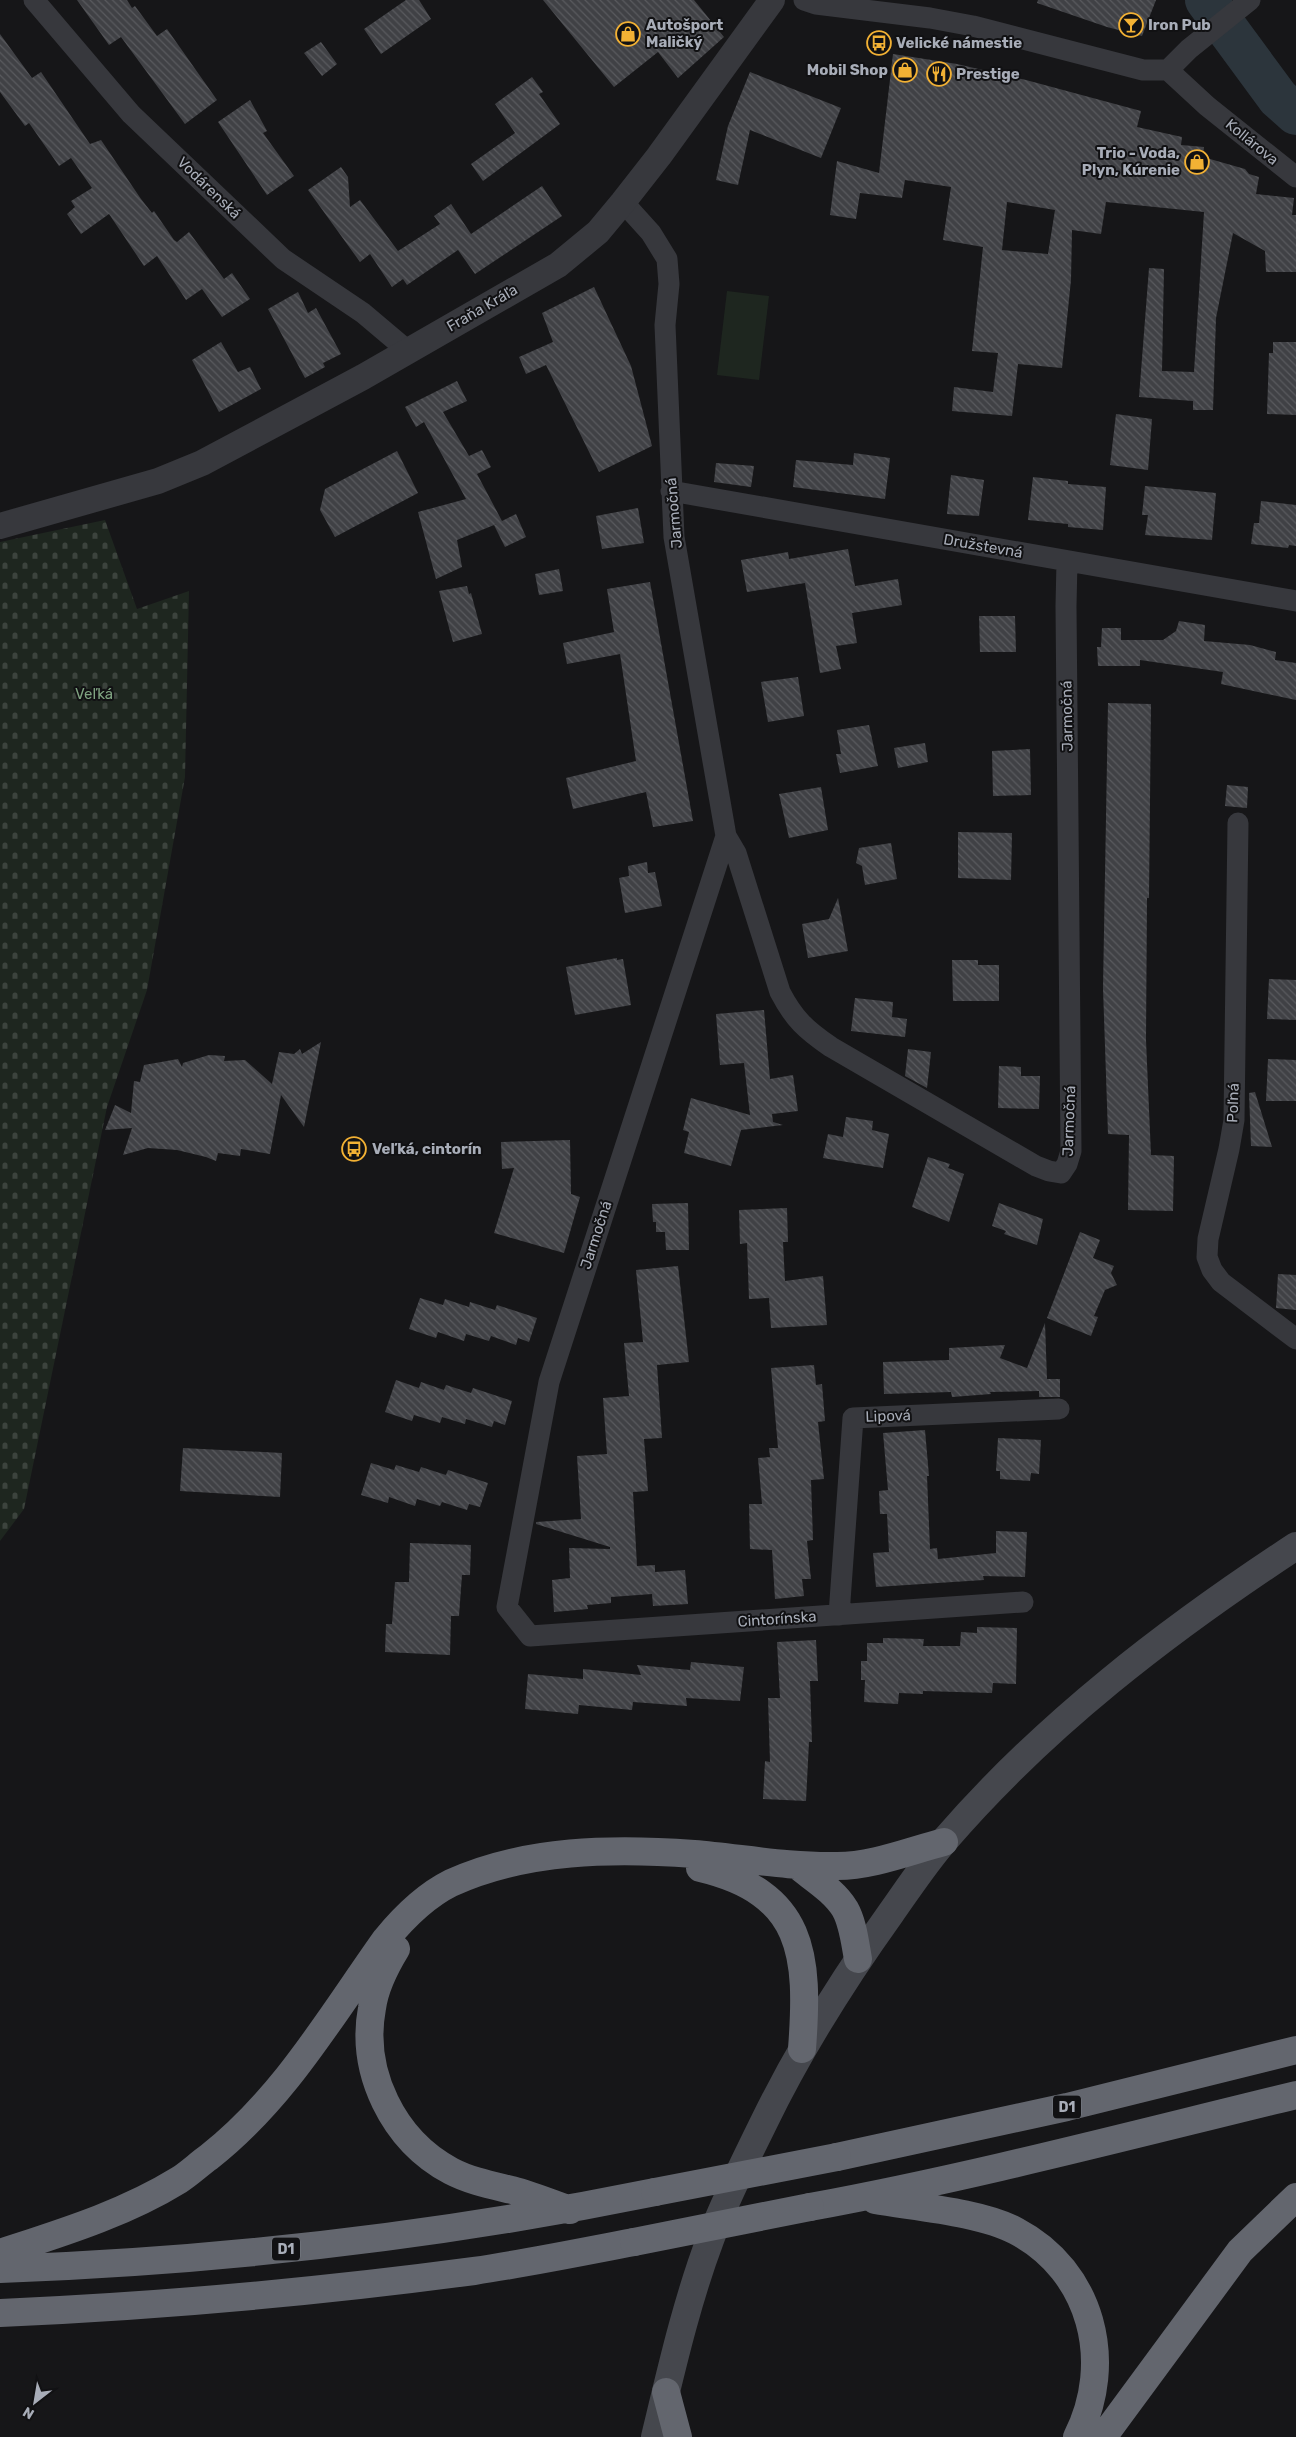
<svg xmlns="http://www.w3.org/2000/svg" width="1296" height="2437" font-family="Rubik,sans-serif">
<style>
.cemetery{fill:url(#cemetery-stones)}
.pitch{fill:#1e261f}
.lines{fill:none;stroke-linecap:round;stroke-linejoin:round}
.river{stroke:#2c353c;stroke-width:42}
.building{fill:url(#building-back-hatch);fill-rule:evenodd}
.minor{stroke:#37383d;stroke-width:21}
.tertiary{stroke:#37383d;stroke-width:26}
.secondary{stroke:#45474d;stroke-width:28}
.motorway{stroke:#63666e;stroke-width:28}
.motorway-bridge{stroke:#63666e;stroke-width:28}
.labels{text-anchor:middle;stroke-width:4;stroke-linejoin:round;paint-order:stroke}
.shield{fill:#111113;stroke:#7b7e86;stroke-width:1}
.shield-label{font-size:14px;font-weight:bold;fill:#a8adb8}
.poi-label{font-size:15px;font-weight:bold;fill:#a8adb8;stroke:#111113;text-anchor:start}
.street-label{font-size:15px;fill:#a8adb8;stroke:#111113}
.park-label{font-size:15px;fill:#7fa381;stroke:#111113}
</style>
<defs>
<pattern id="cemetery-stones" width="16" height="16" patternUnits="userSpaceOnUse" patternTransform="scale(1.25)"><rect width="16" height="16" fill="#1e261f"/><path d="M2 7V4a2 2 0 0 1 4 0v3zM10 15v-3a2 2 0 0 1 4 0v3z" fill="#3c433d"/></pattern>
<pattern id="building-back-hatch" width="6" height="6" patternUnits="userSpaceOnUse" patternTransform="scale(1.25)"><rect width="6" height="6" fill="#404145"/><path d="M-1 5l2 2M0 0l6 6M5-1l2 2" fill="none" stroke="#595a5e"/></pattern>
</defs>
<rect width="100%" height="100%" fill="#161618"/>
<path class="cemetery" d="M105,520L137,609L189,591L185,777L147,990L107,1107L24,1509L0,1541V542Z"/>
<path class="pitch" d="M727,291L769,296L759,380L717,375Z"/>
<g class="lines">
<path class="river" d="M1206,0L1278,98L1296,114"/>
</g>
<path class="building" d="M77,0H127L132,8L135,6L157,36L167,29L217,100L185,124L121,37L109,45Z
M406,0H419L431,19L381,54L364,29Z
M543,0H694L724,37L678,78L658,52L614,87Z
M1038,0H1156L1142,36L1107,27L1037,3Z
M0,34L32,78L41,72L90,144L101,140L141,199L152,213L154,211L174,240L177,242L189,232L224,279L232,273L250,299L222,317L202,289L186,300L157,256L144,266L109,214L81,234L67,214L75,207L71,201L92,188L71,158L59,166L29,123L25,126L0,92Z
M321,42L337,64L322,76L304,53Z
M893,54L957,64L1026,80L1141,111L1137,127L1182,137L1181,145L1204,147L1203,157L1245,169L1249,174L1259,177L1256,194L1294,198L1292,215H1296V272H1266L1265,251L1233,233L1216,318L1213,410H1193V401L1139,397L1149,268L1164,269L1162,371L1194,372L1204,212L1106,202L1101,234L1072,230L1071,280L1062,368L1018,364L1012,416L952,411L954,387L993,392L998,353L972,351L983,247L943,240L951,187L905,180L902,198L860,193L856,219L830,215L837,161L879,173ZM1007,202L1055,210L1048,254L1002,250Z
M750,72L841,108L821,158L750,130L738,185L716,180L728,126Z
M532,77L543,92L539,94L560,124L483,181L471,164L515,133L495,104Z
M250,100L267,131L263,133L294,176L267,195L218,122Z
M341,167L348,177L350,207L360,200L398,251L440,224L434,216L451,204L471,234L542,186L562,216L475,274L458,250L407,285L403,279L392,287L370,254L360,262L308,190Z
M594,287L631,366L652,446L599,472L546,365L526,374L519,357L553,342L542,313Z
M298,292L308,313L316,308L341,354L323,363L325,367L305,378L268,309Z
M221,342L238,372L250,367L261,389L219,412L192,360Z
M1273,342H1296V415L1267,414L1269,353H1273Z
M457,381L467,401L443,412L469,456L482,450L491,467L477,474L502,521L516,514L526,537L505,547L494,525L499,523L457,540L462,567L436,579L418,512L466,499L424,422L416,427L405,407Z
M1116,414L1152,419L1148,470L1110,465Z
M397,451L418,493L335,537L320,510L325,489Z
M854,453L890,458L885,499L793,487L796,460L853,465Z
M716,463L754,466L751,487L714,482Z
M951,475L984,480L979,516L947,514Z
M1033,477L1068,481V484L1106,487L1103,530L1068,527V524L1028,520Z
M1145,486L1216,493L1212,540L1145,535L1148,515H1142Z
M1261,501L1296,505V546L1289,545L1288,548L1251,544L1254,523H1259Z
M638,508L644,543L602,549L596,516Z
M848,549L855,586L898,579L902,605L852,613L857,643L836,646L841,669L820,673L805,583L747,592L741,560L788,552L789,559Z
M559,569L563,591L539,595L535,574Z
M650,582L693,821L653,827L646,792L573,809L566,778L636,761L620,654L567,664L563,643L614,632L607,589Z
M467,586L469,594L471,593L482,634L453,642L439,591Z
M979,616H1015L1016,652H980Z
M1179,621L1205,625L1204,641L1250,645L1276,652L1275,660L1296,663V700L1221,684L1223,672L1140,660V666H1098L1097,647H1101L1102,628H1121V640H1163L1176,631Z
M798,677L804,716L768,722L761,682Z
M1108,703L1151,704L1149,898H1147L1146,1040L1151,1155L1174,1156L1173,1211L1128,1210L1129,1135L1108,1134L1103,988Z
M869,725L878,766L840,773L836,754H841L837,730Z
M925,743L928,762L898,768L894,748Z
M1030,749L1031,795L993,796L992,751Z
M1227,785L1248,787L1247,808L1225,806Z
M821,787L828,830L789,838L779,794Z
M958,832L1012,833L1011,880L958,878Z
M891,843L897,879L865,885L862,866L856,863L859,848Z
M647,862L648,873L655,872L662,906L625,913L619,878L629,876L628,866Z
M838,898L848,951L808,958L802,924L829,919Z
M617,958V960L623,959L631,1005L575,1015L566,967Z
M952,960H978V965H999V1001H953Z
M1269,979L1296,980V1020L1267,1019Z
M855,998L893,1002L892,1017L907,1019L905,1037L851,1031Z
M764,1010L770,1079L793,1075L798,1111L772,1114L773,1122L783,1125L741,1130L731,1166L684,1153L689,1132L683,1130L691,1098L750,1115L744,1063L720,1065L716,1014Z
M321,1042L304,1127L281,1095L270,1154L241,1149L240,1156L218,1153L216,1161L206,1157L177,1150L148,1148L123,1155L132,1128L105,1130L115,1105L131,1113L134,1081L140,1082L144,1065L178,1059L182,1067L183,1063L209,1055L225,1056L224,1061L245,1060L272,1084L279,1052L294,1054L300,1049L302,1054Z
M908,1049L931,1052L927,1088L905,1076Z
M1268,1059L1296,1060V1101H1266Z
M999,1066L1021,1067V1076H1040L1039,1109L998,1108Z
M1255,1092L1272,1147L1251,1146L1249,1093Z
M846,1117L873,1121L872,1130L889,1134L883,1168L823,1158L828,1134L843,1137Z
M570,1140L571,1194L580,1197L564,1253L494,1233L514,1168L502,1169L501,1142Z
M928,1157L950,1164L948,1168L964,1174L949,1222L912,1207Z
M688,1203L689,1250H666L665,1232H656V1222H653L652,1204Z
M999,1203L1043,1219L1037,1245L1004,1234L1006,1231L992,1226Z
M787,1208L788,1242H783L785,1281L823,1276L827,1325L771,1328L769,1298L749,1299L747,1243L740,1244L739,1210Z
M1080,1232L1100,1240L1093,1258L1114,1266L1111,1273L1117,1285L1105,1290L1094,1316L1098,1317L1091,1336L1047,1318Z
M678,1266L689,1362L657,1365L662,1438L644,1439L648,1491L633,1492L637,1566L655,1565V1572L685,1570L688,1604L653,1606L652,1594L611,1597V1603L587,1605L588,1609L554,1612L552,1580L570,1578L569,1548L610,1549V1547L536,1524V1522L581,1519L577,1456L607,1454L603,1398L629,1396L624,1343L643,1342L636,1270Z
M1278,1274L1296,1275V1310L1276,1308Z
M420,1298L443,1305L445,1299L469,1307L470,1302L495,1310L497,1305L537,1318L529,1342L518,1338L516,1345L491,1336L489,1341L466,1334L464,1341L438,1332L436,1338L409,1329Z
M1045,1323L1047,1379H1060V1397H1039V1391L990,1392L991,1394L952,1397L951,1392L884,1394L883,1362L949,1360V1348L1005,1345L1000,1358L1027,1368Z
M814,1365L816,1385L822,1384L825,1421L818,1422L824,1479L811,1480L813,1540L807,1541L811,1579H802L804,1596L775,1599L772,1550L750,1549L749,1504H762L758,1458L770,1457L769,1448H778L771,1368Z
M396,1380L419,1388L421,1382L444,1390L446,1385L471,1393L473,1388L512,1401L505,1425L494,1421L492,1427L466,1419L465,1424L442,1417L440,1423L414,1415L412,1421L385,1412Z
M925,1430L929,1476H927L930,1549L937,1548L938,1559L996,1553V1531L1027,1532L1025,1577L983,1576L984,1580L876,1587L873,1553L889,1552L887,1514H880L879,1491L888,1490L883,1433Z
M998,1438L1041,1440L1039,1474L1031,1473L1030,1481L1000,1479V1471H996Z
M183,1448L282,1453L280,1497L180,1491Z
M371,1463L394,1470L396,1465L419,1472L421,1467L446,1475L448,1470L488,1483L480,1507L469,1504L467,1510L442,1502L440,1506L417,1499L415,1506L389,1497L388,1503L361,1495Z
M410,1543L471,1545L470,1575H462L459,1616H451L450,1655L385,1652L386,1624H392L395,1582H409Z
M977,1627L1017,1628L1016,1684L993,1683L992,1693L923,1691V1694L899,1693L898,1704L864,1702L865,1680H861V1661H867V1643H883V1638L924,1639L923,1646H960L961,1632L977,1633Z
M816,1640L818,1681H810L812,1742H809L806,1801L763,1799L765,1761L770,1762L768,1698H780L777,1642Z
M691,1662L744,1667L740,1701L686,1698L687,1706L633,1702L632,1710L579,1705L578,1714L525,1709L528,1674L583,1679V1669L641,1675L637,1665L690,1670Z"/>
<g class="lines">
<path class="minor" d="M34,0L131,114L283,259L363,313L408,351
M804,0L816,4L930,18L973,26L1143,70H1168L1207,106L1296,177
M1168,70L1189,49L1250,0
M623,202L651,233L667,259L669,284L665,325L674,537L726,836L736,853L780,992C794,1019 806,1030 831,1047L1036,1166L1049,1171L1061,1173L1067,1164L1071,1151L1066,606L1067,561
M671,491L1296,601
M1238,823L1234,1120L1229,1149L1208,1239L1207,1257L1212,1270L1221,1282L1296,1339
M726,836L549,1382L507,1607L530,1636L1023,1602
M839,1615L853,1418L1059,1409"/>
<path class="tertiary" d="M0,526L158,481L202,463L363,377L558,265L598,232L623,202L659,156L772,0"/>
<path class="secondary" d="M655,2437C671,2371 686,2304 710,2240C725,2200 745,2161 764,2122C800,2048 843,1980 891,1913C908,1889 925,1863 945,1840C1045,1724 1168,1630 1296,1546"/>
<path class="motorway" d="M798,1866C814,1879 834,1891 845,1909C853,1923 855,1943 858,1959
M700,1868C805,1893 809,1955 802,2049
M396,1949C385,1967 375,1986 372,2008C360,2072 393,2140 451,2171C470,2181 491,2185 512,2190C531,2195 551,2203 570,2210
M837,2157L1067,2107L1296,2050
M875,2200C915,2207 981,2212 1016,2231C1092,2271 1115,2362 1077,2437
M810,2207C973,2177 1135,2134 1296,2095
M0,2253C61,2233 124,2214 179,2180C190,2173 199,2164 209,2157C284,2098 331,2016 386,1939C404,1917 425,1896 451,1883C525,1849 614,1848 694,1854C741,1858 789,1867 837,1866C873,1866 909,1851 944,1842
M0,2269C220,2261 439,2236 655,2192
M0,2313C159,2306 317,2292 474,2271C528,2263 581,2252 634,2242
M666,2392L678,2437
M1103,2437L1240,2251L1296,2197"/>
<path class="motorway-bridge" d="M655,2192L837,2157
M634,2242L810,2207"/>
</g>
<defs>
<g id="bar-ring" transform="scale(1.25)"><circle r="9.5" fill="#111113" stroke="#f2b134" stroke-width="1.5"/><path d="M-6-5H6L.8 .8V4.5H3.5V6h-7V4.5H-.8V.8Z" fill="#f2b134"/></g>
<g id="shop-ring" transform="scale(1.25)"><circle r="9.5" fill="#111113" stroke="#f2b134" stroke-width="1.5"/><path d="M-5-2.5h2.3a2.7 3.5 0 0 1 5.4 0H5L5.5 6h-11ZM-1.5-2.5h3a1.5 2.3 0 0 0-3 0Z" fill="#f2b134"/></g>
<g id="bus-ring" transform="scale(1.25)"><circle r="9.5" fill="#111113" stroke="#f2b134" stroke-width="1.5"/><path d="M-5-6H5V4H4V6H2V4H-2V6H-4V4H-5ZM-3.5-4V0h7V-4ZM-3.5 1.2v1.5H-2V1.2ZM2 1.2v1.5H3.5V1.2Z" fill="#f2b134"/></g>
<g id="restaurant-ring" transform="scale(1.25)"><circle r="9.5" fill="#111113" stroke="#f2b134" stroke-width="1.5"/><path d="M-5-6h1v4h1v-4h1v4h1v-4h1v5L-1.5 .5V6h-2V.5L-5-1ZM5-6V6H3V1.5H1.5Q1.5-4 5-6Z" fill="#f2b134"/></g>
</defs>
<g fill-rule="evenodd">
<use href="#bar-ring" x="1131" y="25"/>
<use href="#shop-ring" x="628" y="34"/>
<use href="#bus-ring" x="879" y="43"/>
<use href="#shop-ring" x="905" y="70"/>
<use href="#restaurant-ring" x="939" y="74"/>
<use href="#shop-ring" x="1197" y="162"/>
<use href="#bus-ring" x="354" y="1149"/>
</g>
<g class="labels">
<g class="shield">
<rect x="1053" y="2095.5" width="28" height="23" rx="4"/>
<rect x="272" y="2237.5" width="28" height="23" rx="4"/>
</g>
<g class="shield-label">
<text x="1067" y="2112">D1</text>
<text x="286" y="2254">D1</text>
</g>
<g class="poi-label">
<text x="646" y="30">Autošport<tspan x="646" dy="17">Maličký</tspan></text>
<text x="1148" y="30">Iron Pub</text>
<text x="896" y="48">Velické námestie</text>
<text x="888" y="75" text-anchor="end">Mobil Shop</text>
<text x="956" y="79">Prestige</text>
<text x="1180" y="158" text-anchor="end">Trio - Voda,<tspan x="1180" dy="17">Plyn, Kúrenie</tspan></text>
<text x="372" y="1154">Veľká, cintorín</text>
</g>
<g class="street-label">
<text transform="translate(1252 142) rotate(39)" y="5">Kollárova</text>
<text transform="translate(209 188) rotate(44)" y="5">Vodárenská</text>
<text transform="translate(482 308) rotate(-30)" y="5">Fraňa Kráľa</text>
<text transform="translate(674 513) rotate(-95)" y="5">Jarmočná</text>
<text transform="translate(983 546) rotate(10)" y="5">Družstevná</text>
<text transform="translate(1067 716) rotate(-91)" y="5">Jarmočná</text>
<text transform="translate(1233 1103) rotate(-88)" y="5">Poľná</text>
<text transform="translate(1069 1121) rotate(-88)" y="5">Jarmočná</text>
<text transform="translate(596 1235) rotate(-72)" y="5">Jarmočná</text>
<text transform="translate(888 1416) rotate(-2)" y="5">Lipová</text>
<text transform="translate(777 1619) rotate(-4)" y="5">Cintorínska</text>
</g>
<g class="park-label">
<text x="94" y="699">Veľká</text>
</g>
</g>
<g transform="translate(35 2402) rotate(211)" stroke="#111113" stroke-width="4" paint-order="stroke">
<path d="M0-4L9 19L0 12L-9 19Z" fill="#a8adb8"/>
<text y="-8" font-size="14" font-weight="bold" text-anchor="middle" fill="#a8adb8">N</text>
</g>
</svg>
